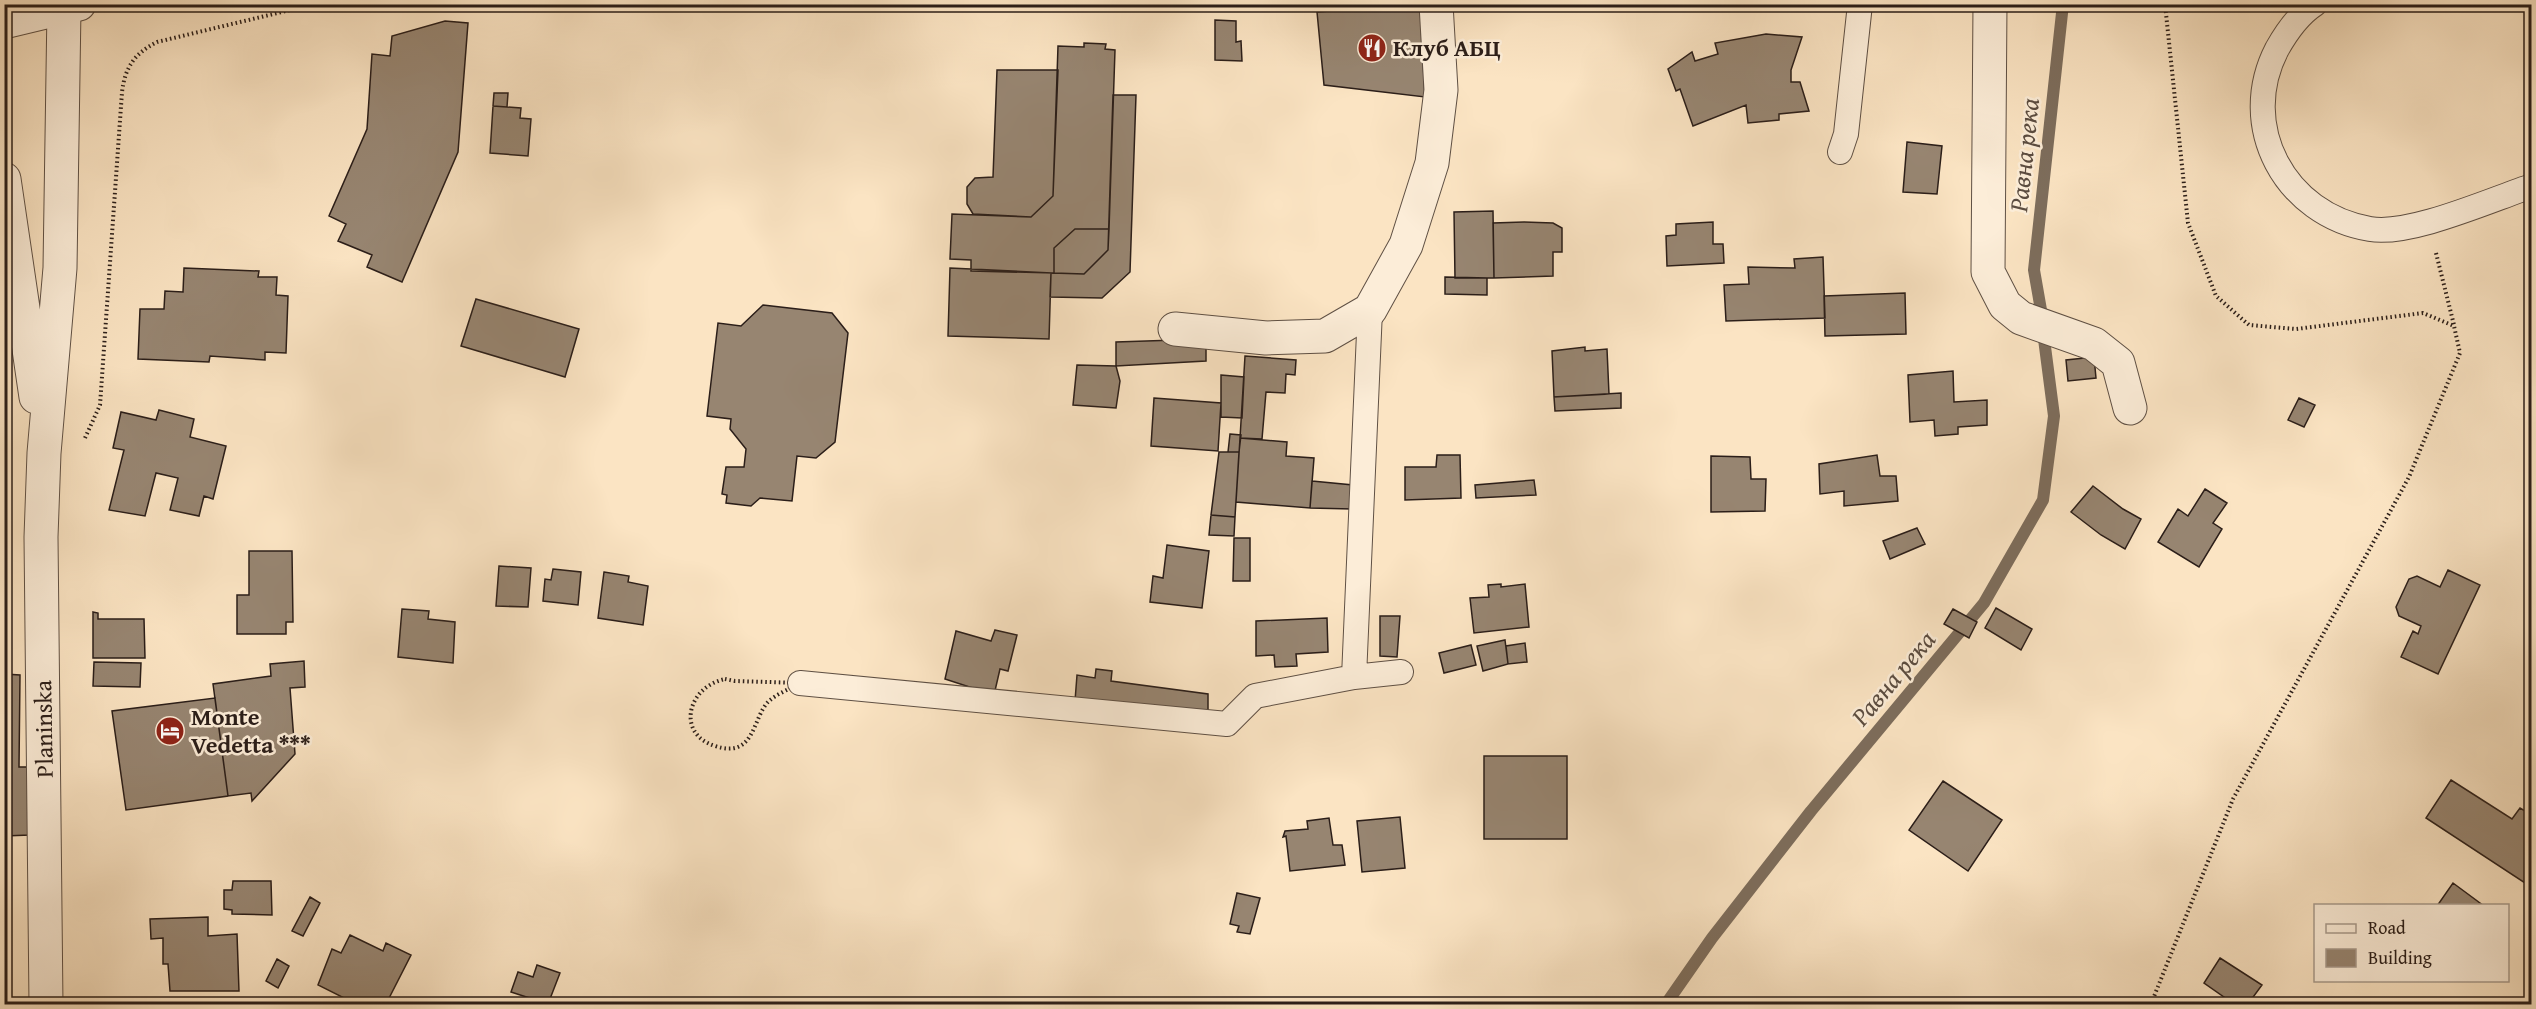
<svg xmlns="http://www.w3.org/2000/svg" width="2536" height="1009" font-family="'Gentium Book Plus',serif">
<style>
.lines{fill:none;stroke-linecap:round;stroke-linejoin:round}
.stream{stroke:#7d6d5c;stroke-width:12}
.building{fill:#978571;stroke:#2b1e19;stroke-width:1.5}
.service-casing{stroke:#5f5044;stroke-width:26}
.minor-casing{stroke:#5f5044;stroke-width:35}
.tertiary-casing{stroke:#5f5044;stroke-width:35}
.path{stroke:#2b1e19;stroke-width:4;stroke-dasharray:1.5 3;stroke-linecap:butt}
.service{stroke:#fcedd8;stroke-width:24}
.minor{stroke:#fcedd8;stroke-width:33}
.tertiary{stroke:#fcedd8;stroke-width:33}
.labels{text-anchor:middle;stroke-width:5;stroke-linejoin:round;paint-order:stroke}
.poi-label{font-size:24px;font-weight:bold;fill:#2b1e19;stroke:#fcedd8;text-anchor:start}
.street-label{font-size:24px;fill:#2b1e19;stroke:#fcedd8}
.water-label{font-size:26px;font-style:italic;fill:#5b4c40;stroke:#fcedd8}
</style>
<rect width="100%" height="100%" fill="#fbe4c3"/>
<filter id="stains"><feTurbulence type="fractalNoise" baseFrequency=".00333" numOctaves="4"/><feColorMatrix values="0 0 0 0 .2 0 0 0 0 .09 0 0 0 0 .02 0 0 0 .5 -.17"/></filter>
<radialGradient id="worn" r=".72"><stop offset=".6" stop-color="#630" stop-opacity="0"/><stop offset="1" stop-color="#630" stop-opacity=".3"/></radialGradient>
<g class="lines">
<path class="stream" d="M2041,310L2034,270L2063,4
M1666,1004L1712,938L1811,811L1984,603L2043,500L2054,416L2044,339"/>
</g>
<path class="building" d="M1317,4H1407L1317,12Z
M1420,4L1425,97L1324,85L1317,12Z
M1215,20L1236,21V42L1241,41L1242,61L1215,60Z
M445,21L468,23L458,152L402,282L367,267L372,255L338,241L346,224L329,216L367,129L372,54L390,56L392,36Z
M1766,34L1802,37L1791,70V82H1800L1809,111L1779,114V120L1748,123L1746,105L1693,126L1680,89L1676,91L1668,69L1692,52L1695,61L1718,54L1715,43Z
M1084,43L1106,44L1105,49L1115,50L1109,229H1075L1054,248V273L971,271V260L950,259L952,214L1031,217L1053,196L1058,46L1084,47Z
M997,70H1058L1053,196L1031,217L973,214L967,204V187L975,178L993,177Z
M494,93H508L507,107L493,106Z
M1113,95H1136L1130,272L1102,298L1050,297L1051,273L1084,274L1108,250Z
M493,106L521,108L520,118L531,119L528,156L490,153Z
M1907,142L1942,146L1937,194L1903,192Z
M1493,211L1494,278H1455L1454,212Z
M1524,222L1553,223L1562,228V252H1553V276L1494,278L1493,223Z
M1713,222V244H1723L1724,263L1667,266L1666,236L1676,235V224Z
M1075,229H1109L1108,250L1084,274L1054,273V248Z
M1823,257L1825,318L1726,321L1724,285L1749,284L1748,267L1795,268L1794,259Z
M184,268L259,271L258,277H277L276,295L288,296L286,353L265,352V360L210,356L209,362L138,359L140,309H164L165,291L183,292Z
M950,268L1051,273L1049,339L948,336Z
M1445,277L1487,278V295L1445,294Z
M1905,293L1906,334L1825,336L1824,296Z
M476,299L579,329L565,377L461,346Z
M763,305L832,313L848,333L835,442L816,458L797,456L792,501L760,498L751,506L726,503L727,495L722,494L726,467H744L746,449L730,429L731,419L707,416L718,323L741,326Z
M1206,339V361L1116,366V342Z
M1585,347V351L1607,349L1609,394L1554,397L1552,351Z
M1245,356L1296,360L1295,375L1286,374L1285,393L1266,392L1262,439L1240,438Z
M2094,357L2096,378L2068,381L2066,360Z
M1077,365L1116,366L1120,381L1116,408L1073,405Z
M1953,371L1954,402L1987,400V425L1958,427V434L1935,436L1934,420L1910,422L1908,375Z
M1221,375L1244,377L1242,418L1221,417Z
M1621,393V408L1555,411L1554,397Z
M1154,398L1221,403L1218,451L1151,446Z
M2299,398L2315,405L2304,427L2288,420Z
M159,410L194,419L190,437L226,446L213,499L204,496L199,516L170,510L178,478L156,473L145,516L109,510L124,450L113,448L121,412L156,420Z
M1230,434L1241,435L1239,452H1228Z
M1240,438L1287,442L1286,456L1314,458L1310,508L1236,502Z
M1219,452H1239L1235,517L1211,515Z
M1437,455H1460L1461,498L1405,500V467H1436Z
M1877,455L1880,476H1896L1898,501L1844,506V491L1820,494L1819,464Z
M1711,456L1750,457L1751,479H1766L1765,511L1711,512Z
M1534,480L1536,495L1476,498L1475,485Z
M1312,481L1353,485L1352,509L1310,508Z
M2093,486L2123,509L2141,519L2125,549L2101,535L2071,512Z
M2205,489L2227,503L2213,523L2222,529L2199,567L2158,542L2178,509L2188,516Z
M1211,515L1235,517L1234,536L1209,535Z
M1917,528L1925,544L1890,559L1883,541Z
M1234,538H1250V581H1233Z
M1167,545L1209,551L1202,608L1150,602L1153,576L1163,578Z
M249,551H292L293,622H286V634H237V595H249Z
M499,566L531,568L528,607L496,606Z
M553,569L581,572L578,605L543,601L545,579L551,580Z
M2448,570L2480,585L2438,674L2401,657L2413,631L2418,634L2421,626L2399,616L2396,607L2409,579L2417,576L2440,587Z
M604,572L629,576L628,582L648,586L643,625L598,618Z
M1501,584V587L1525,584L1529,627L1474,633L1470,598L1489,597L1488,585Z
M1996,608L2032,629L2021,650L1985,628Z
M402,609L429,611L428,619L455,622L453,663L398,657Z
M1953,609L1977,622L1969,638L1944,624Z
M93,612L98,613V619H144L145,658H93Z
M1380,616H1400L1397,657L1380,656Z
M1327,618L1328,652L1296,654L1297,666L1275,667L1274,655L1256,656V621Z
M995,630L1017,635L1008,671L1000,669L994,695L945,679L956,631L991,641Z
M1505,640L1508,664L1483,671L1477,646Z
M1525,643L1527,662L1508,664L1506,646Z
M1471,645L1476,665L1444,673L1439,653Z
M304,661L305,687L290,688L295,754L252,801L251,793L228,796L213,684L271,676L270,664Z
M94,662L141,663L140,687L93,686Z
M1096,669L1112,671L1111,681L1208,694V720L1075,701L1077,675L1095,678Z
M4,674L20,675L19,767H29L30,835L4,836Z
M215,698L228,796L126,810L112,711Z
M1484,756H1567V839H1484Z
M2451,780L2512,819L2520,808L2532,815V873L2525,883L2426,818Z
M1943,781L2002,820L1968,871L1909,830Z
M1400,817L1405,868L1362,872L1357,821Z
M1329,818L1333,845H1342L1345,865L1290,871L1286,836L1283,837L1285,831L1308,829L1307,821Z
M233,881H271L272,915L232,914V910L224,909V890H232Z
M2453,883L2484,906H2437Z
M1237,893L1260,898L1250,934L1237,932L1239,926L1230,924Z
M310,897L320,903L303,936L292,931Z
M208,917V936L237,934L239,991H170L168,964H163V938L151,939L150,919Z
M350,935L383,951L386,943L411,955L386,1004H356L318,985L332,949L341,953Z
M2220,958L2262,985L2248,1004H2234L2204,983Z
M277,959L289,966L278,988L266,981Z
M537,965L560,973L548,1004L511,992L518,972L533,977Z"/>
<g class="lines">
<g class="service-casing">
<path id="service" d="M2315,4C2298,15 2286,33 2277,49C2237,126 2285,215 2370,229C2410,236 2490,200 2532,186
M1840,152L1846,134L1860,4
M1354,677L1370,310
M800,683L1227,724L1255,696L1354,677L1401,672"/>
</g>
<g class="minor-casing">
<path id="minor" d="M1990,4L1988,272L2005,305L2021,318L2094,344L2118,363L2130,408
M4,179L36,397
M1175,329L1266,338L1325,336L1370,310L1406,245L1432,163L1441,90L1436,4
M46,1004L41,537L44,453L60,268L64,8"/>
</g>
<g class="tertiary-casing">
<path id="tertiary" d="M4,22L79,4"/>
</g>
<path class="path" d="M2436,253L2454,325
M85,438L100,405L122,92C125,67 135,53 157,42L315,4
M725,679L735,681L800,683C790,689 776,694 768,702C752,719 755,759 715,746C676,734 687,687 725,679Z
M2151,1004L2233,799L2409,477L2460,353L2454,326L2423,313L2296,329L2249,325L2216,296L2188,223L2165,4"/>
<use href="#service" class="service"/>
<use href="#minor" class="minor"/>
<use href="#tertiary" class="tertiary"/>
</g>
<defs>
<g id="restaurant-disc" transform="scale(1.5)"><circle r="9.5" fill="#8f2418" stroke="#fcedd8"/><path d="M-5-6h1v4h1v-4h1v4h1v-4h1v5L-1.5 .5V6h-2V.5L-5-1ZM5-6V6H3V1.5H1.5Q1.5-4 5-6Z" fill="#fff"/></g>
<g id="hotel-disc" transform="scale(1.5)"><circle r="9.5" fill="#8f2418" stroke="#fcedd8"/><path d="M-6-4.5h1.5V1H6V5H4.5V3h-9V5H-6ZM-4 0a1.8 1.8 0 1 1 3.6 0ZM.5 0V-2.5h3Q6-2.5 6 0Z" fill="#fff"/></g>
</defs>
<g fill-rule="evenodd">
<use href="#restaurant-disc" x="1372" y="48"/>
<use href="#hotel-disc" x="170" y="731"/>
</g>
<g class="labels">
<g class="poi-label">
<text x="1393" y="56">Клуб АБЦ</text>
<text x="191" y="725">Monte<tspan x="191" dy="28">Vedetta ***</tspan></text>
</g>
<g class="street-label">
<text transform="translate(44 729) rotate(-91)" y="8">Planinska</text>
</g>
<g class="water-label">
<text transform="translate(2024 155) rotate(-84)" y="9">Равна река</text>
<text transform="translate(1893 678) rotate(-50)" y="9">Равна река</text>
</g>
</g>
<rect width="2536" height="1009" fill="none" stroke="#fbe4c3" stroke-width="24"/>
<rect x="6" y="6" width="2524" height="997" fill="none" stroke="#2b1e19" stroke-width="3"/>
<rect x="12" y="12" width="2512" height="985" fill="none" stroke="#2b1e19" stroke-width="1.5"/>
<rect x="2314" y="904" width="195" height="78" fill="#fcedd8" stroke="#a89a8c" stroke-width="1.5"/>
<rect x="2326" y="924" width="30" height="9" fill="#fcedd8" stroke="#a89a8c" stroke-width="1.5"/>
<text x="2368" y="934" font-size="18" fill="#2b1e19">Road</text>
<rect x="2326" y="949" width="30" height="18" fill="#978571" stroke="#a89a8c" stroke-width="1.5"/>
<text x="2368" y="964" font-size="18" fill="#2b1e19">Building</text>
<rect width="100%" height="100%" filter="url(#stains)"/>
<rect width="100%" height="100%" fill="url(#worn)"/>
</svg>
